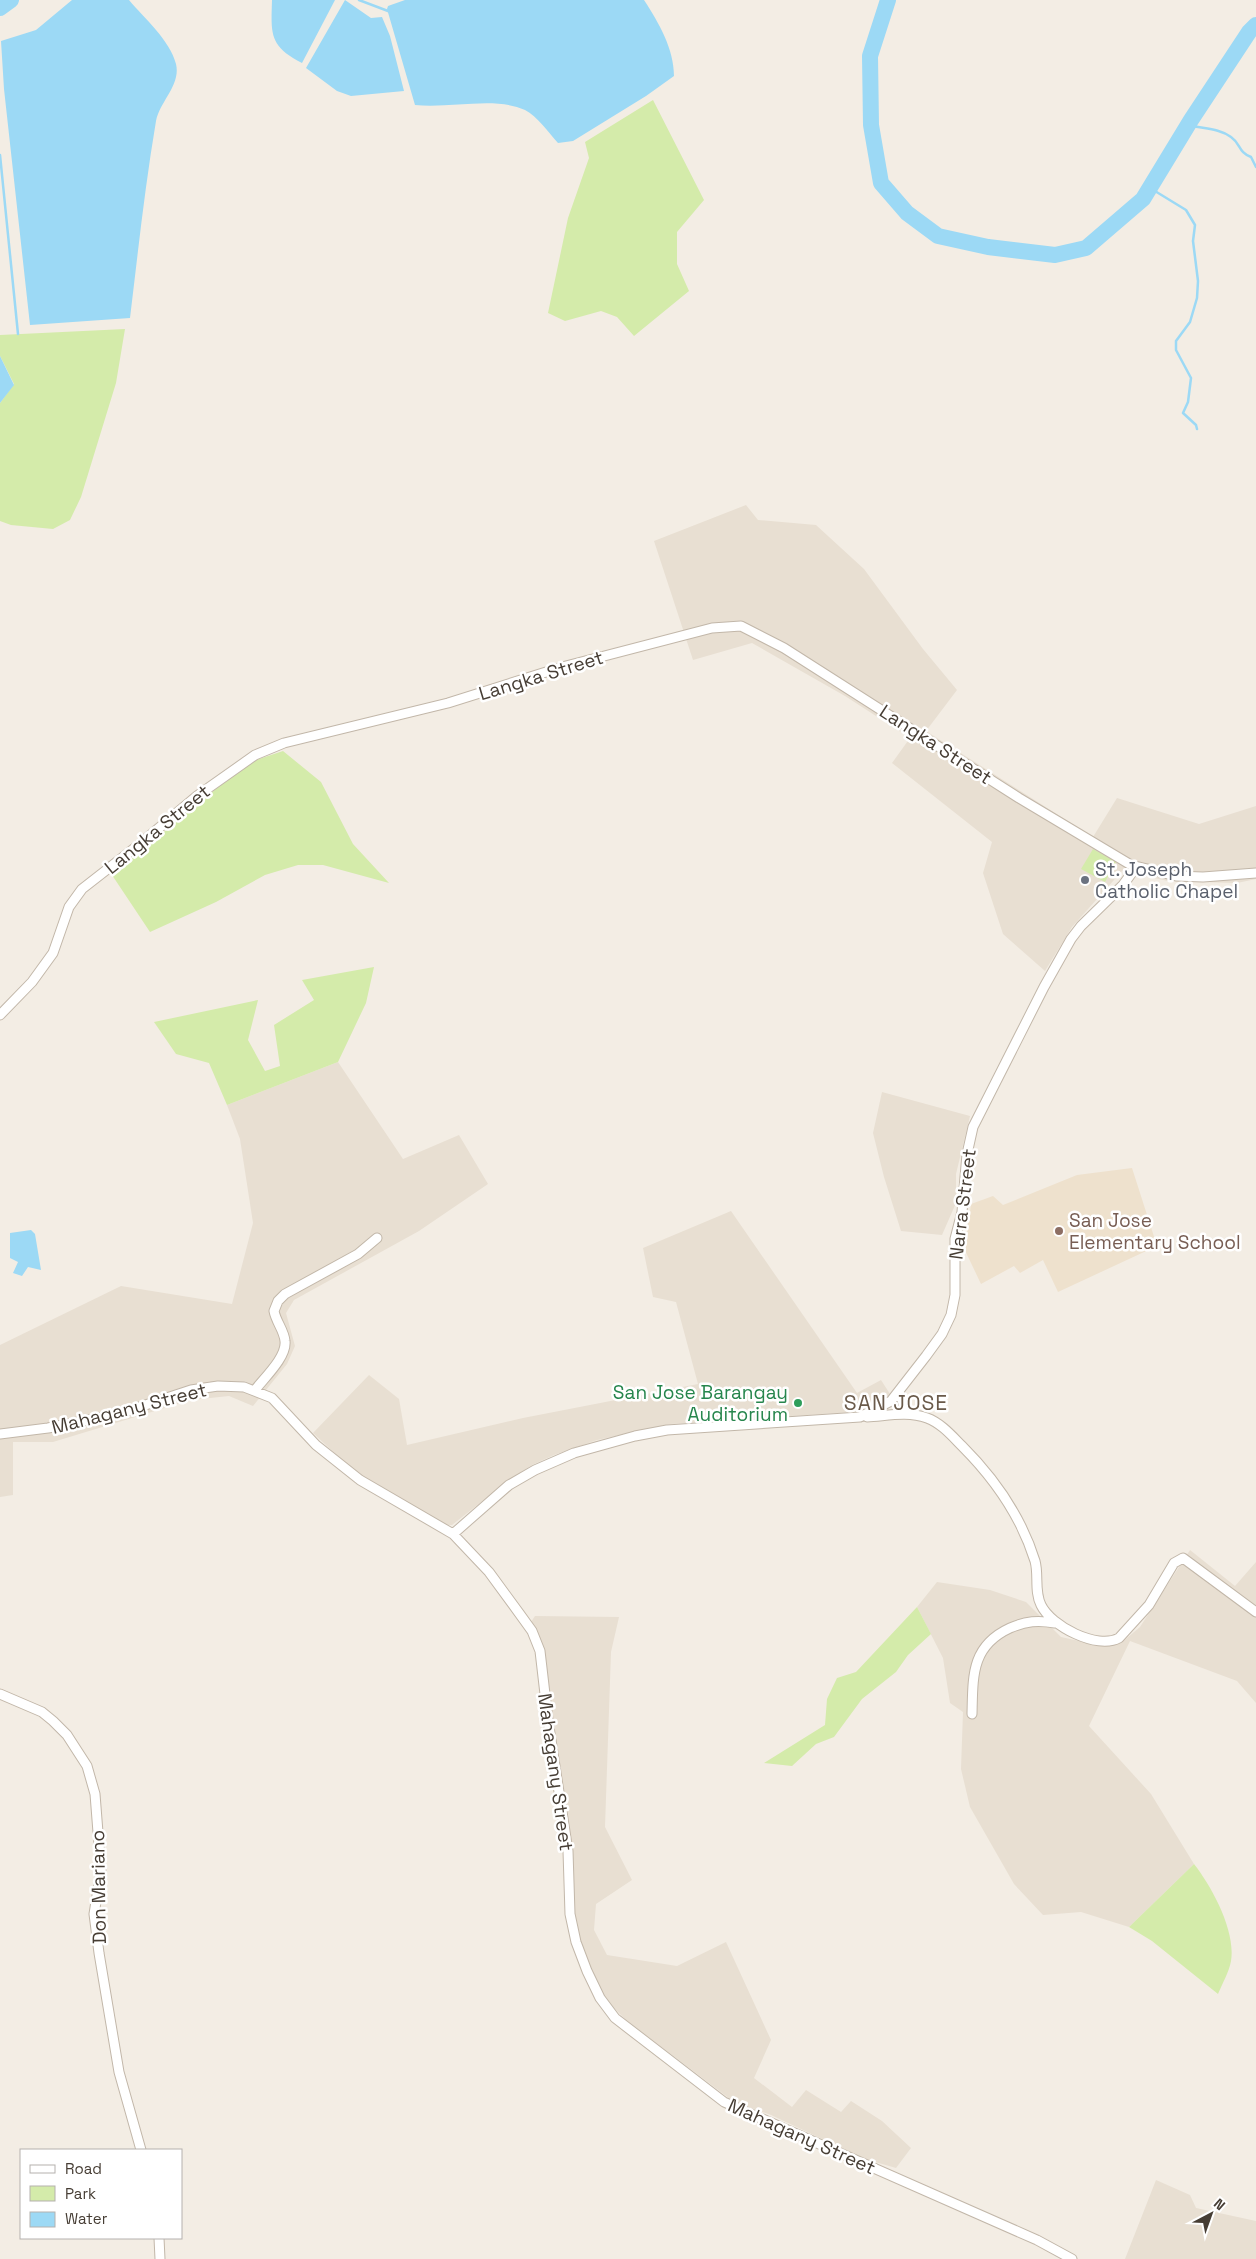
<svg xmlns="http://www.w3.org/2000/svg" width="1256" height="2259" font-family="'Space Grotesk',sans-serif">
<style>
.residential{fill:#e8dfd2}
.education{fill:#eee1cd}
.green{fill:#d4ebaa}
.water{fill:#9cd9f5}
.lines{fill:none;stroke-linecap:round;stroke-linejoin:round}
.stream{stroke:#9cd9f5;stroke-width:2.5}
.river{stroke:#9cd9f5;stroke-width:16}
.street-casing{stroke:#c2b7a9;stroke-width:11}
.street{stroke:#fff;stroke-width:9}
.worship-dot{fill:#6b7280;stroke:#fff;stroke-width:2}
.education-dot{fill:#8d6e63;stroke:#fff;stroke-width:2}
.leisure-dot{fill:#2e9e5b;stroke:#fff;stroke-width:2}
.labels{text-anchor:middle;stroke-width:5;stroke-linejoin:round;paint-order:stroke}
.street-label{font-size:19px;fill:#463d34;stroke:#fff}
.worship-label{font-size:19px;fill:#5b616d;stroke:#fff;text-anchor:start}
.education-label{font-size:19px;fill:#785e54;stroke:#fff;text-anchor:start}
.leisure-label{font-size:19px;fill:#27864d;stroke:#fff;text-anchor:end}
.quarter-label{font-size:21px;letter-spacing:1px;fill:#6a5a4a;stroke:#fff}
</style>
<rect width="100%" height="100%" fill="#f3ede4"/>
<path class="residential" d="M746,505L758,520L816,525L864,569L923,649L957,690L926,731L1093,837L1117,798L1199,824L1256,806V879L1237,883L1168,881L1122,871L1072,927L1045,971L1003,934L983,873L992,842L892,763L910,738L845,696L752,643L693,660L654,541Z
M338,1062L403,1159L459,1135L488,1184L419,1231L294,1300L286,1313L295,1346L287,1364L253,1406L229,1396L191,1400L53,1442H13V1495L0,1497V1345L121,1286L232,1304L253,1223L240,1139L227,1105Z
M882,1092L970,1116L956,1174V1203L942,1235L901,1231L884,1177L873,1133Z
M731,1211L857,1393L881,1380L890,1394L868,1409L852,1412L671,1424L597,1440L554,1455L532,1465L509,1480L452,1525H446L371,1482L341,1459L313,1433L369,1375L399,1399L407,1445L523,1418L698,1384L676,1302L653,1297L643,1248Z
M1190,1550L1235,1586L1256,1562V1703L1237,1681L1130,1641L1089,1726L1151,1794L1194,1864L1129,1927L1081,1912L1043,1915L1014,1884L970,1807L961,1769L963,1712L950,1703L943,1658L917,1607L937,1582L990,1590L1026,1602L1061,1637L1102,1646L1121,1643L1140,1627Z
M535,1616L619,1617L611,1652L605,1827L632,1880L596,1904L594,1930L607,1955L677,1966L726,1942L771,2040L754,2078L792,2107L806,2090L841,2112L851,2101L882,2121L911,2148L896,2168L865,2159L771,2115L734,2102L626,2020L607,2001L592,1976L579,1942L573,1914L545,1657L531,1622Z
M1156,2180L1190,2195L1196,2208L1256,2221V2259H1125Z"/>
<path class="education" d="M1132,1168L1157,1246L1058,1292L1043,1260L1020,1273L1014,1266L981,1284L961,1242L969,1220L971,1204L993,1196L1003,1205L1077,1175Z"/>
<path class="green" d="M653,100L704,200L677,232V264L689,291L634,336L617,317L601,311L565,321L548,313L568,218L589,158L585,142Z
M125,329L116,383L81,497L70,520L53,529L11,525L0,521V403L14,384L0,356V335Z
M283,751L321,782L353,844L389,883L323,865H298L265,875L216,902L150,932L112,875L217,788L256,760Z
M1093,849L1116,862L1105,882L1081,869Z
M374,967L366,1003L338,1062L227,1105L209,1063L176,1054L154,1022L258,1000L248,1040L265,1071L280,1066L274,1025L314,1000L302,980Z
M917,1607L931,1634L908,1655L896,1672L862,1699L834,1737L816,1744L792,1766L764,1763L825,1725L827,1699L837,1678L856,1672Z
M1194,1864C1212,1887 1236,1931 1231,1961C1229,1972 1222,1984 1218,1994L1152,1941L1129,1927Z"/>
<path class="water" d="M72,0H129C144,18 170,40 176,64C181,85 160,101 156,121C145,186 138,252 130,318L30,325L4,89L1,41L36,30Z
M272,0H335L302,63C269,46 271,34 272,0Z
M345,0L371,18L382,17L390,36L404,91L351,96L337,91L306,68Z
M405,0H644C659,23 674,49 674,76L646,96L573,141L558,143C549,133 537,116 525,110C495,96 449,109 415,105L387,9L388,6Z
M0,356L14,385L0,403Z
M31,1230L35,1234L41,1270L28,1267L22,1276L13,1273L18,1262L10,1258V1233Z"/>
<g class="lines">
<path class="stream" d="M359,0L388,11
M1188,125C1203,129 1219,128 1231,137C1241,144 1238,152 1251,157L1256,167
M0,155L18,334
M1150,188L1186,210L1195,225L1193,241L1198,281L1197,298L1190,322L1176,341V350L1191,378L1188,402L1183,413L1196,425L1197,429"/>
<path class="river" d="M888,0L870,56L871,125L881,183L907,213L938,236L988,247L1055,255L1086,248L1143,199L1191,120L1249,32L1256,25
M0,8L11,0"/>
<g class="street-casing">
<path id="street" d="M0,1015L32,982L53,953L69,907L82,889L141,843L197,796L255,755L284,743L448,703L562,667L712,628L741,626L784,648L1019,798L1131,865L1176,876L1203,877L1256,873
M255,1390C264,1378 287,1357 285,1341C284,1330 276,1322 274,1311L278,1301L285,1294L358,1254L377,1238
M899,1392L907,1414
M867,1417C887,1416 907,1411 927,1418C941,1423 952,1436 962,1446C995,1479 1021,1516 1035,1561C1039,1575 1034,1591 1041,1605C1051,1626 1097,1650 1119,1638L1149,1605L1174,1563L1183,1558L1256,1612
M0,1434L48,1428L118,1414L191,1390L218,1386L244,1387L272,1398L316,1445L360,1480L453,1534L489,1572L519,1613L532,1631L540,1651L548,1720L568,1851L570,1914L576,1942L587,1971L600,1998L615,2018L724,2102L1037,2240L1072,2259
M453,1534L509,1485L535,1470L574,1453L635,1436L667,1430L860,1417L891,1401L926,1356L942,1334L951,1315L955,1295V1239L962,1212L967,1154L973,1127L1044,987L1071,939L1081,926L1123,885L1136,867
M0,1694L42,1712L53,1721L67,1735L87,1766L95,1794L101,1871L94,1914L99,1953L119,2072L141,2150
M972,1714C973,1676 971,1646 1010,1628C1026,1621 1038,1620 1055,1623
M159,2238L160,2259"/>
</g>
<use href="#street" class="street"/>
</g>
<circle class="worship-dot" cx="1085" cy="880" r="5"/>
<circle class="education-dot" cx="1059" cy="1231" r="5"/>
<circle class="leisure-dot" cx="798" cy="1403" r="5"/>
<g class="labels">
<g class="street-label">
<text transform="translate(541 675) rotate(-17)" y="7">Langka Street</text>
<text transform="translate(936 744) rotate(33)" y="7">Langka Street</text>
<text transform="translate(157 829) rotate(-39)" y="7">Langka Street</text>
<text transform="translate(962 1204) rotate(-83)" y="7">Narra Street</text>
<text transform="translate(129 1408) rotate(-14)" y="7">Mahagany Street</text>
<text transform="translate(556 1772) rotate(82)" y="7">Mahagany Street</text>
<text transform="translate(98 1887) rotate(-91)" y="7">Don Mariano</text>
<text transform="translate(802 2136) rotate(24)" y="7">Mahagany Street</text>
</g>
<g class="worship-label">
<text x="1095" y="876">St. Joseph<tspan x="1095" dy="22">Catholic Chapel</tspan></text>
</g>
<g class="education-label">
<text x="1069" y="1227">San Jose<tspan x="1069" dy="22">Elementary School</tspan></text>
</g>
<g class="leisure-label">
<text x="788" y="1399">San Jose Barangay<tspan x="788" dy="22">Auditorium</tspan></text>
</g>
<g class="quarter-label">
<text x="896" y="1410">SAN JOSE</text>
</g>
</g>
<rect x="20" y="2149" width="162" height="90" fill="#ffffff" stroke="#b5b1ae"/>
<rect x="30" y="2165" width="25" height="8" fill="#ffffff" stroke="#b5b1ae"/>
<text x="65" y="2174" font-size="15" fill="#463d34">Road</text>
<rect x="30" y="2186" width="25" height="15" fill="#d4ebaa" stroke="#b5b1ae"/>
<text x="65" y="2199" font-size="15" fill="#463d34">Park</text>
<rect x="30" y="2212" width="25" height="15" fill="#9cd9f5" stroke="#b5b1ae"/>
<text x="65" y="2224" font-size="15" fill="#463d34">Water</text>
<g transform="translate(1211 2214) rotate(41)" stroke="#ffffff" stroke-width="4" paint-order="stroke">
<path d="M0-4L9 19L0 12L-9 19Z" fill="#463d34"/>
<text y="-8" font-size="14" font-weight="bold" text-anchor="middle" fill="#463d34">N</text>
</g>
</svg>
